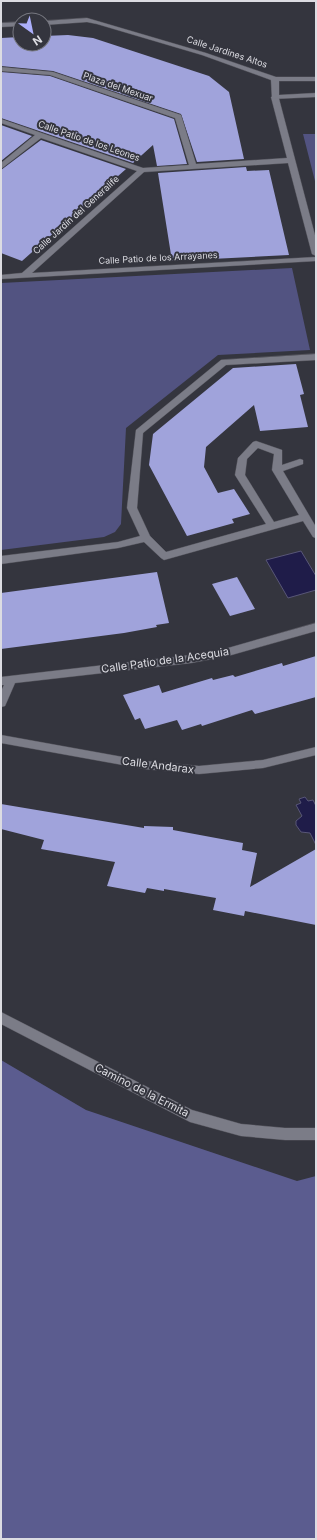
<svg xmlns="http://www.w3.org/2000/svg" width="317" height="1540" font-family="Inter,sans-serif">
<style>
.green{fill:#525381}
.forest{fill:#5b5c8f}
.water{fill:#1f1c49;stroke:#585677}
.building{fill:#a0a3db}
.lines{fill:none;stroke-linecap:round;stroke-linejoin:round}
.minor-casing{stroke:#52525a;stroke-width:1}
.tertiary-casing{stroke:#52525a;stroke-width:1}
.minor{fill:#7b7c87;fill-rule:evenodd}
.tertiary{fill:#7b7c87;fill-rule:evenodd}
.labels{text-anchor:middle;stroke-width:4;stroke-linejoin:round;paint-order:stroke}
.far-street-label{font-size:9px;fill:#dcdce2;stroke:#34353e}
.street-label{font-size:11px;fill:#dcdce2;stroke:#34353e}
</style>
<rect width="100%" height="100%" fill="#34353e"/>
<path class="green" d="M303,134H316V185Z
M292,268L310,350L218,355L126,428L121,524L115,532L104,537L1,550V283Z"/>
<path class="forest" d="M1,1060L86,1110L297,1181L316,1176V1539H1Z"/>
<path class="water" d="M301,551L316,576V590L288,598L266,560Z
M305,797L308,801L313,800L316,806V845L310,833L301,832L296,825V821L302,816L296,805L301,803L299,799Z"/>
<path class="building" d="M68,35L93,38L209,76L229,92L244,159L197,162L181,114L53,71L1,66V38L20,37V44H44V36Z
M1,72L50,76L174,119L187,164L157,166L153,145L133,163L1,118Z
M1,125L32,136L1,161Z
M41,140L126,169L22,261L1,253V170Z
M246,167L247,171L269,170L289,255L172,261L158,173Z
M296,364L304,394L300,395L308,427L260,431L254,405L206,447L204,467L218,493L234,489L250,514L232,519L234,523L187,536L149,465L153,434L233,368Z
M157,572L169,623L156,625L157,627L124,633L1,649V593Z
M237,577L255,609L230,616L212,584Z
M316,656V697L255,714L252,710L202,726L201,724L182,730L177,720L145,729L140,718L135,720L123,695L159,685L162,693L212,678L213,680L233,675L235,677L282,663L283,666Z
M1,804L144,828V826L173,827V830L243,843L242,850L257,853L250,887L316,849V925L245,911L244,916L213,910L216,898L164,889V891L147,888L145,893L107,886L115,862L41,849L44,840L1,829Z"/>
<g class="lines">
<g class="minor-casing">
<path id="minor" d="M1,67L53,72L181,115L196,164L287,158L271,97L278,95L316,239V256L312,254L288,163L144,172L32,273L316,257V261L1,279V275L22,273L137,171L41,138L1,169V163L35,135L1,123V119L143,168L189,165L175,118L50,75L1,71Z
M316,354V360L226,365L143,433L137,508L150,536L166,552L266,524L235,475L238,458L253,442L256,441L282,450V465L300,459L303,460V464L283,471L316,527V538L313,537L303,521L164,560L161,558L144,542L118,548L1,564V556L118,542L140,536L127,508L136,430L221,360ZM258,448L274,454L272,470L299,515L274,522L245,475L247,459Z
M316,623V631L228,656L191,663L15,683L5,706L1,707V691L4,685H1V677L191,655L228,648Z"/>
</g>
<g class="tertiary-casing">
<path id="tertiary" d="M87,18L206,53L276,77H316V81H279V95L316,93V97L272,99L271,80L202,55L97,24L87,22L44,25V21Z
M20,22V26L1,27V23Z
M1,735L145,761L199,766L263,760L316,747V755L263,768L199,774L145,769L1,743Z
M1,1012L192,1110L241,1124L285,1128H316V1140H285L241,1136L190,1122L1,1024Z"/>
</g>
<use href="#minor" class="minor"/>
<use href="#tertiary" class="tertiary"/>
</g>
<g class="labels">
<g class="far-street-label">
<text transform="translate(227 52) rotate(18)" y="3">Calle Jardines Altos</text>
<text transform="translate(118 87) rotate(19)" y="3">Plaza del Mexuar</text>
<text transform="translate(89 141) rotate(19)" y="3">Calle Patio de los Leones</text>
<text transform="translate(76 215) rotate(-42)" y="3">Calle Jardín del Generalife</text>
<text transform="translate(158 258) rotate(-3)" y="3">Calle Patio de los Arrayanes</text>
</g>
<g class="street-label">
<text transform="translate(165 660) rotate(-8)" y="4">Calle Patio de la Acequia</text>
<text transform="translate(158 765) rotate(7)" y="4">Calle Andarax</text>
<text transform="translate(142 1090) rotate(27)" y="4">Camino de la Ermita</text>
</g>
</g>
<rect width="317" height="1540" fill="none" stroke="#dcdce2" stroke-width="4"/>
<g transform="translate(32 32) rotate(147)"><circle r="19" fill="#34353e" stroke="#777880"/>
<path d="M0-3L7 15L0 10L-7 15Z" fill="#acaffb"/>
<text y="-6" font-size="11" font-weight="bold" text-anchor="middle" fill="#dcdce2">N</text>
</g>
</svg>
